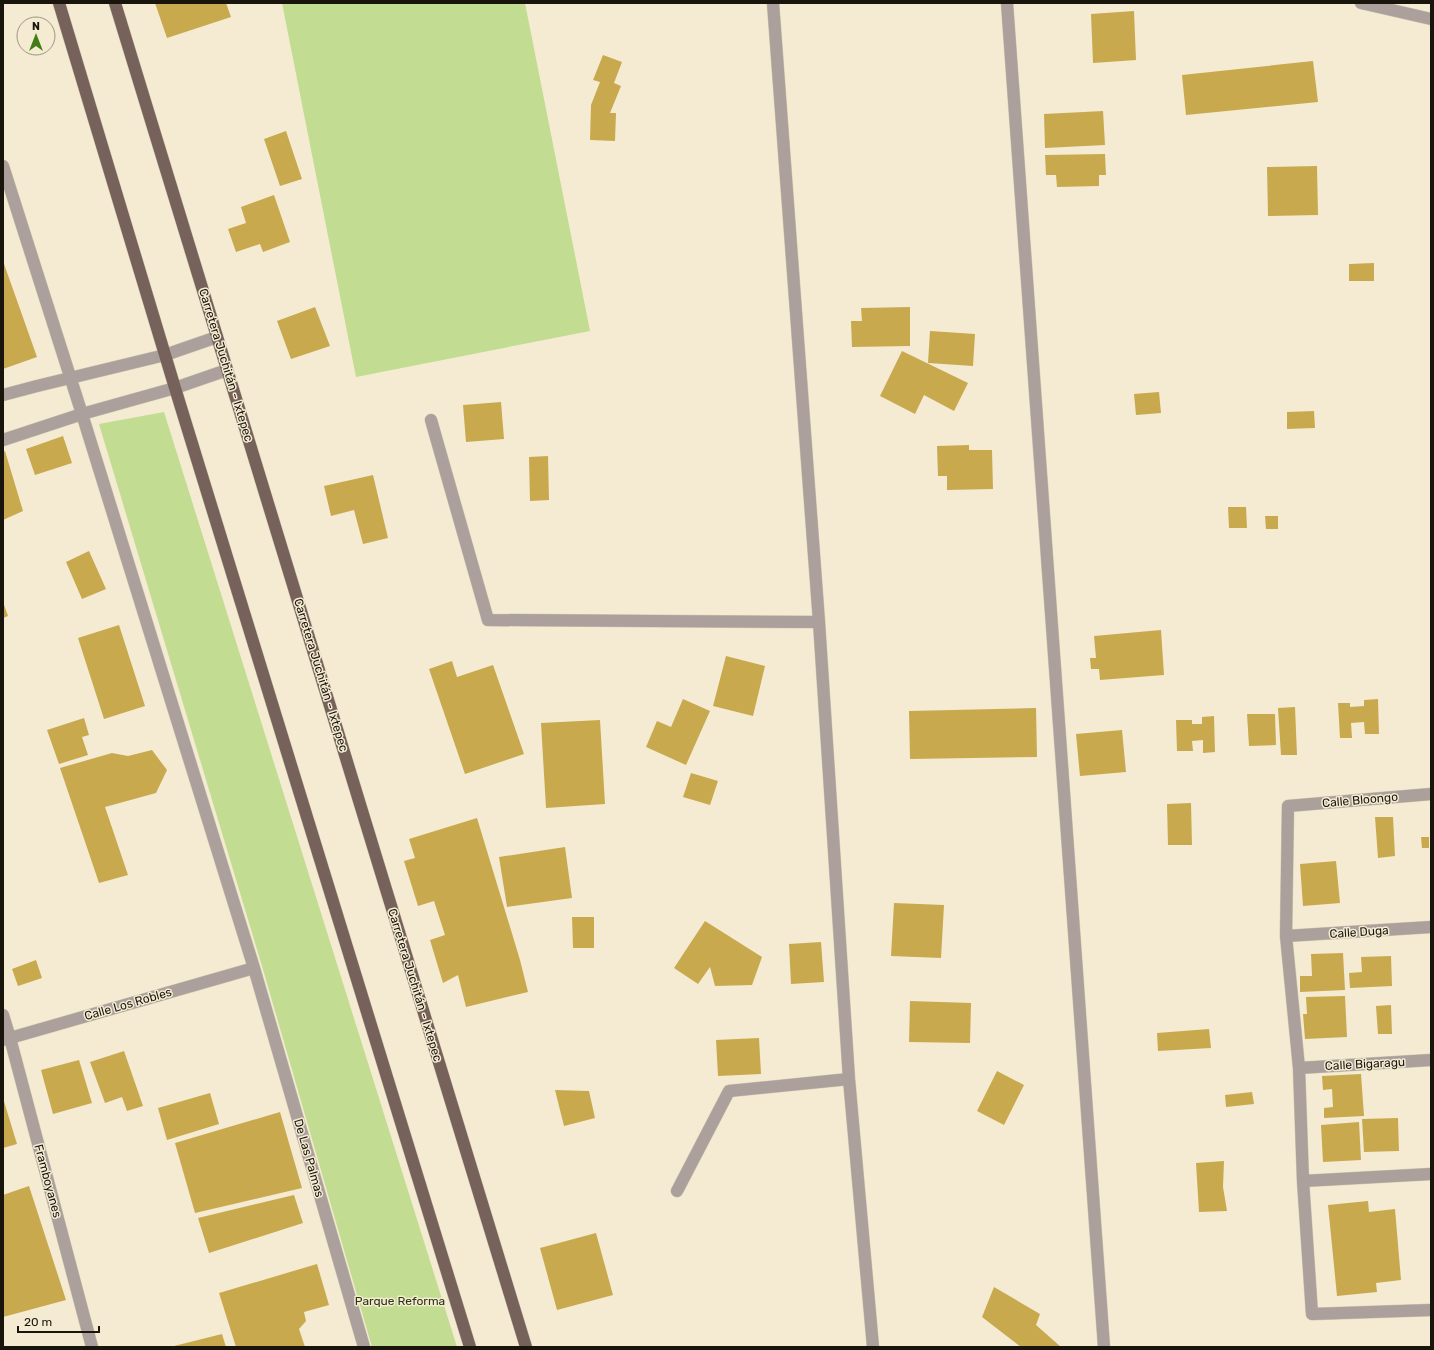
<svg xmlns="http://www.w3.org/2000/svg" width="1434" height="1350" font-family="Rubik,sans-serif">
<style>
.green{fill:#c2dc92}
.building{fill:#c9a94e}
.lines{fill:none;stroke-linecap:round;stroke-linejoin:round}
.minor-casing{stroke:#d1c9b2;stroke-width:13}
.primary-casing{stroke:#d1c9b2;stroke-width:13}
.minor{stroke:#aca09c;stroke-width:12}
.primary{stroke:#77625b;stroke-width:12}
.labels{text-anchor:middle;stroke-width:3;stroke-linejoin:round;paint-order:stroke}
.street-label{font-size:12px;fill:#19150d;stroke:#f4ebd2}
.park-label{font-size:12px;fill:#293410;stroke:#f4ebd2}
</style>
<rect width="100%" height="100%" fill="#f4ebd2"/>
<path class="green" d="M282,3H525L590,331L356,377Z
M164,412L457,1347H372L262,966L99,424Z"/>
<path class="building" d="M155,3H226L231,17L167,38Z
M1134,11L1136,60L1093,63L1091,14Z
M603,55L622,62L614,83L621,86L610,113H616L615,141L590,140L591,105L600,82L593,80Z
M1313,61L1318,102L1186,115L1182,75Z
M1103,111L1105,145L1045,148L1044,114Z
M286,131L302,179L280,186L264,139Z
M1105,154L1106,175H1099V186L1057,187L1056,175H1046L1045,155Z
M1317,166L1318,215L1268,216L1267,167Z
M274,195L290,242L263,252L260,244L236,252L228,229L246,223L241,207Z
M3,261L37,357L3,369Z
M1374,263V281H1349V264Z
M315,307L330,346L291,359L277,321Z
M910,307V346L852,347L851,321H862L861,308Z
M930,331L975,334L973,366L928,363Z
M902,351L968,383L954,411L924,395L915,414L880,396Z
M1159,392L1161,413L1136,415L1134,394Z
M501,402L504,439L466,442L463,405Z
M1314,411L1315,428L1287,429V412Z
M63,436L72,463L35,475L26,449Z
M969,445V450H992L993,489L947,490V476H938L937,446Z
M5,451L23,511L3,520V452Z
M548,456L549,500L530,501L529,457Z
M373,475L388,538L363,544L354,510L331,516L324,486Z
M1228,507H1246L1247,528H1229Z
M1265,516H1278V529H1266Z
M89,551L106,589L82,599L66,562Z
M3,602L8,616L3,618Z
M119,625L145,706L104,719L78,638Z
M1161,630L1164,675L1100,680L1099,669H1091L1090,658H1096L1094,636Z
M726,656L765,666L753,716L713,706Z
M452,661L457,677L493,665L524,754L465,774L429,669Z
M683,699L710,711L686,765L646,747L657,721L671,727Z
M1378,699L1379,734H1365L1364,722L1351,723L1352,738H1340L1338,703H1350V707L1364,706V700Z
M1295,707L1297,755H1281L1278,708Z
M1036,708L1037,757L910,759L909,711Z
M1247,714H1275L1276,745L1249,746Z
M1214,716L1215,752L1203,753V740L1192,741L1193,751H1177L1176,720H1192V724H1202V717Z
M84,718L89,735L82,737L88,755L59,764L47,730Z
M600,720L605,804L546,808L541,723Z
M1122,730L1126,772L1080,776L1076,734Z
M152,750L167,770L156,793L105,807L128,875L99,883L60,768L112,753L128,756Z
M691,773L718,781L710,805L683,797Z
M1191,803L1192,845H1168L1167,804Z
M1375,817H1393L1395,856L1378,858Z
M477,818L520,960L528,992L466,1007L458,975L443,983L430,940L445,935L434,901L418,906L404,861L415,858L409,839Z
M1421,837H1429V848H1422Z
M565,847L572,898L507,907L499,857Z
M1336,861L1340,903L1303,906L1300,864Z
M894,903L944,905L941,958L891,956Z
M572,917H594V948H573Z
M705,921L762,957L752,985L715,986L710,967L698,984L674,968Z
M821,942L824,982L791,984L789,944Z
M1343,953L1345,990L1300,992V976H1312L1311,954Z
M1391,956L1392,986L1350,988L1349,973L1362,972L1361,957Z
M36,960L42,978L18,986L12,969Z
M1345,996L1347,1037L1305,1039L1303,1014H1307L1306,997Z
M910,1001L971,1003L970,1043L909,1042Z
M1391,1005L1392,1034H1378L1376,1006Z
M1209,1029L1211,1048L1158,1051L1157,1033Z
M759,1038L761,1074L718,1076L716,1040Z
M124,1051L143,1106L127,1111L122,1097L105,1103L90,1062Z
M79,1060L92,1103L53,1114L41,1070Z
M997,1071L1024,1085L1004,1125L977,1111Z
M1361,1074L1364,1116L1324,1118V1108L1333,1107L1332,1089L1323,1090L1322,1076Z
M555,1090L589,1091L595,1118L564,1126Z
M1252,1092L1254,1104L1226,1107L1225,1095Z
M210,1093L219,1124L167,1140L158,1108Z
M3,1098L17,1144L3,1148Z
M280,1112L302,1188L195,1213L175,1143Z
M1398,1118L1399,1151L1364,1152L1362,1119Z
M1359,1122L1361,1160L1323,1162L1321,1125Z
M1224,1161L1223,1187L1227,1211L1199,1212L1196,1163Z
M29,1186L66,1300L3,1317V1195Z
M294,1195L303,1223L209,1253L198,1218Z
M1368,1201L1369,1212L1395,1209L1401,1280L1376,1283L1377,1292L1337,1296L1328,1205Z
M596,1233L613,1295L557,1310L540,1248Z
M317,1264L329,1305L304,1312L306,1321L299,1329L305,1347H236L219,1293Z
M994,1287L1040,1314L1036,1325L1061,1347H1021L982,1317Z
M222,1334L226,1347H174V1346Z"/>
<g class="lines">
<g class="minor-casing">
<path id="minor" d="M773,3L819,622L849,1079L873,1347
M1007,3L1104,1347
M1361,3L1431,19
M3,166L82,414L254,968L364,1347
M3,395L37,386L165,355L217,337
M431,420L488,620L819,622
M3,440L82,414L175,388L227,370
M1431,794L1288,806L1286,936L1299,1068L1303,1181L1312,1314L1431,1310
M1286,936L1431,927
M3,1015L10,1038L92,1347
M3,1040L254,968
M1299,1068L1431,1060
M1303,1181L1431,1174
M677,1191L729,1091L849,1079"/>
</g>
<g class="primary-casing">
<path id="primary" d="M59,3L175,388L470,1347
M115,3L526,1347"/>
</g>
<use href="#minor" class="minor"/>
<use href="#primary" class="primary"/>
</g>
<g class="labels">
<g class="street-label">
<text transform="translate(226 365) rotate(73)" y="4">Carretera Juchitán - Ixtepec</text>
<text transform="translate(321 675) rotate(73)" y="4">Carretera Juchitán - Ixtepec</text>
<text transform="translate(1360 800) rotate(-5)" y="4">Calle Bloongo</text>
<text transform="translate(1359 932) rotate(-4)" y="4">Calle Duga</text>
<text transform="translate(415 985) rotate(73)" y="4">Carretera Juchitán - Ixtepec</text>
<text transform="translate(128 1004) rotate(-16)" y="4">Calle Los Robles</text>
<text transform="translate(1365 1064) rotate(-3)" y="4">Calle Bigaragu</text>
<text transform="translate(309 1158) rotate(74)" y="4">De Las Palmas</text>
<text transform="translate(48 1181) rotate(75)" y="4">Framboyanes</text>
</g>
<g class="park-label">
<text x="400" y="1305">Parque Reforma</text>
</g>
</g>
<rect width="1434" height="1350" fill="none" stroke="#19150d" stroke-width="8"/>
<g transform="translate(36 36)"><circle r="19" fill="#f4ebd2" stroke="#9c9583"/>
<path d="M0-3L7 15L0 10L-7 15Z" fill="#437d16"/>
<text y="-6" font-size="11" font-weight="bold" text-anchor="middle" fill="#19150d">N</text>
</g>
<path d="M18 1326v6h81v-6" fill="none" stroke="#19150d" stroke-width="2"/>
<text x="24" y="1326" font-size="12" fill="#19150d" stroke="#f4ebd2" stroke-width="3" paint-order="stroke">20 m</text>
</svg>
